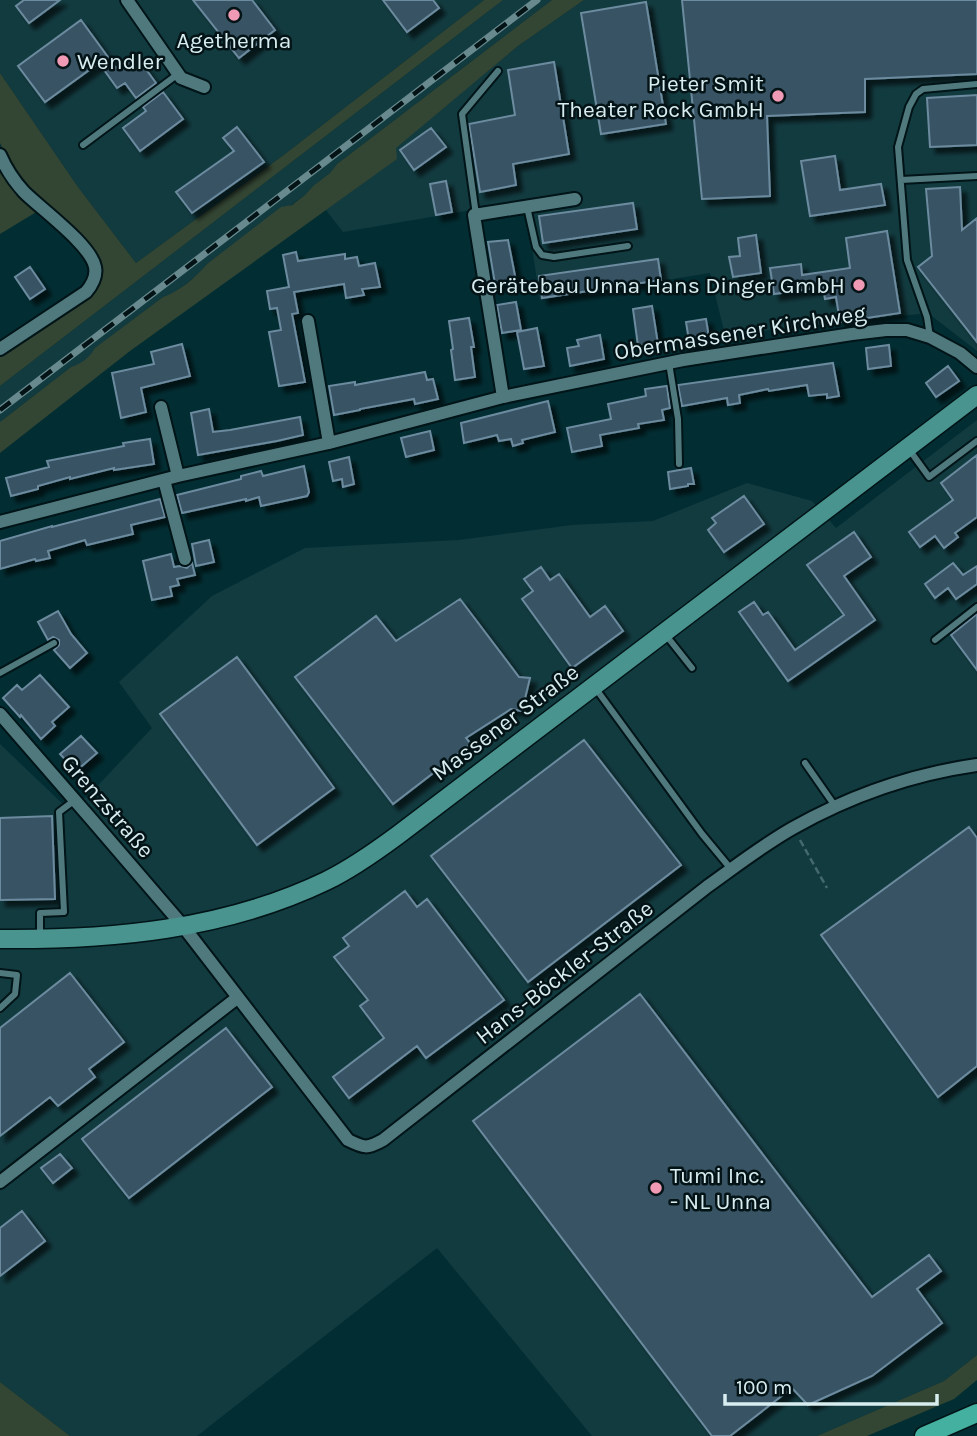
<svg xmlns="http://www.w3.org/2000/svg" width="977" height="1436" font-family="Karla,sans-serif">
<style>
.built{fill:#123b40}
.green{fill:#334533}
.building{fill:#375263;stroke:#6c8b9f;stroke-width:2;filter:url(#shadow)}
.lines{fill:none;stroke-linecap:round;stroke-linejoin:round}
.lane-casing{stroke:#011417;stroke-width:10}
.street-casing{stroke:#011417;stroke-width:16}
.secondary-casing{stroke:#011417;stroke-width:21}
.primary-casing{stroke:#011417;stroke-width:21}
.path{stroke:#43696d;stroke-width:2.5;stroke-dasharray:7 3.5;stroke-linecap:butt}
.lane{stroke:#50797e;stroke-width:6}
.street{stroke:#50797e;stroke-width:12}
.secondary{stroke:#4a948f;stroke-width:18}
.primary{stroke:#44b0a0;stroke-width:18}
.rail-casing{stroke:#688a8e;stroke-width:7}
.rail{stroke:#041316;stroke-width:4.5;stroke-dasharray:13;stroke-linecap:butt}
.poi-dot{fill:#f09ab5;stroke:#041316;stroke-width:2.5}
.labels{text-anchor:middle;stroke-width:5;stroke-linejoin:round;paint-order:stroke}
.poi-label{font-size:23px;fill:#d7edf0;stroke:#041316;text-anchor:start}
.street-label{font-size:23px;fill:#d7edf0;stroke:#041316}
</style>
<defs>
<filter id="shadow"><feDropShadow dx="6" dy="6" stdDeviation="2" flood-color="#0009"/></filter>
</defs>
<rect width="100%" height="100%" fill="#022e33"/>
<path class="built" d="M0,0H484L285,154L136,263L78,187L0,73Z
M503,0H552L337,164L330,173L313,186L305,195L207,264L200,273L174,293L163,297L96,348L89,358L80,364L71,367L0,422V386Z
M584,0H977V351L928,313L725,335L710,273L540,300L525,201L343,232L326,210L396,159L395,148L518,46Z
M977,420V1355L944,1381L817,1436H592L437,1248L197,1436H70L0,1382V744L67,808L88,796L152,728L119,682L212,596L305,548L459,540L572,525L653,521L747,483L812,501L836,528Z"/>
<path class="green" d="M484,0H503L0,386V355L99,286L103,274L100,262L89,245L46,206L12,168L0,143V73L78,187L136,263L285,154Z
M552,0H584L518,46L396,148L397,159L130,351L0,453V422L71,367C83,363 89,358 95,348L163,297C180,291 195,278 207,264L281,207L292,205L305,195L313,186L330,173L337,164Z
M0,166L38,211L0,234Z
M977,1355V1380L954,1399L867,1436H817L944,1381Z
M0,1382L70,1436H0Z"/>
<path class="building" d="M24,0H60L29,23L16,6Z
M193,0H252L275,30L239,58Z
M383,0H433L439,8L407,32Z
M682,0H977V74L865,79V112L767,116L770,196L702,199Z
M646,2L666,124L601,134L581,13Z
M81,20L116,68L128,59L135,69L142,64L156,83L136,98L125,83L117,88L99,63L45,102L18,66Z
M554,62L569,154L513,164L516,185L480,192L469,124L515,115L508,70Z
M163,92L183,119L140,151L123,128L146,111L143,107Z
M977,95V145L930,147L927,98Z
M237,127L264,162L192,213L176,192L234,151L223,138Z
M431,128L446,147L414,170L400,150Z
M835,156L840,190L881,184L885,205L810,216L801,161Z
M446,181L452,212L436,215L430,184Z
M960,187L962,230L977,218V342L918,267L932,256L926,189Z
M633,203L637,229L543,243L539,216Z
M887,231L900,313L840,322L836,297L825,299L823,287L774,294L770,268L801,264L802,275L850,268L846,238Z
M756,235L761,273L733,277L729,257L740,256L738,238Z
M508,240L516,281L495,284L488,242Z
M296,252L298,261L345,254V259L357,257L359,266L375,263L380,287L362,289L364,295L346,298L344,284L294,292L298,313L292,314L305,382L279,386L269,332L281,330L277,308L270,309L267,291L289,287L283,255Z
M658,259L661,280L542,298L539,276Z
M30,267L45,289L30,299L15,277Z
M516,302L521,330L502,333L497,305Z
M652,306L658,344L638,346L633,309Z
M469,318L474,347H471L475,377L455,380L451,350L453,349L449,321Z
M706,319L710,344L690,347L686,322Z
M537,328L544,366L524,369L517,332Z
M600,335L604,359L570,366L567,348L579,346L577,340Z
M182,344L190,376L141,388L146,412L121,418L112,373L154,364L151,352Z
M889,345L891,366L868,369L866,348Z
M833,363L839,396L827,398V394L809,396L807,385L769,391L768,389L739,395L740,403L728,405L727,398L682,406L678,385Z
M948,366L959,381L936,397L926,383Z
M425,372L427,380L433,379L438,399L415,404L414,399L360,409V410L334,415L329,386L355,382V385Z
M667,386L670,408L662,410L664,420L638,424L639,428L600,435L602,446L572,452L567,428L611,419L608,404L646,396L645,389Z
M548,401L555,432L522,440L523,443L513,446L511,439L499,441L497,435L464,443L461,423Z
M209,409L213,432L230,430L300,417L303,435L277,441L198,455L191,413Z
M430,431L434,450L406,457L401,438Z
M150,439L154,464L114,470V468L70,479V477L38,486V489L11,496L6,478L49,467L47,461L124,446L123,443Z
M977,455V517L955,533L958,537L944,548L935,536L920,547L909,532L953,500L941,483Z
M349,457L354,484L343,487L342,479L333,481L329,462Z
M304,466L309,492L307,496L261,506L259,497L246,501V499L182,513L177,495L241,479V476L261,471L263,476Z
M691,468L694,484H688V486L670,489L668,472Z
M744,496L764,524L724,552L708,530L716,523L712,518Z
M160,499L165,517L131,525L133,534L87,545L85,540L48,551L50,558L36,561L35,559L0,569V541L52,526V527Z
M854,532L871,557L844,576L875,620L788,681L739,612L754,602L763,615L768,612L795,650L844,615L807,565Z
M209,540L214,562L196,566L192,544Z
M171,554L174,567L180,566L187,568L192,563L195,575L177,579L179,585L170,587L172,596L152,600L143,561Z
M953,563L963,575L977,566V584L956,599L948,588L935,598L925,584Z
M541,567L550,580L559,574L590,617L605,606L623,631L572,668L522,599L533,591L524,579Z
M460,599L519,677L530,678L522,711L511,709L466,738L471,744L393,804L295,677L376,616L396,641Z
M58,611L71,634L87,653L70,668L54,650L59,645V640L53,637L48,640L38,622Z
M977,614V670L951,635Z
M237,657L334,788L257,845L160,714Z
M40,675L69,707L52,722L55,726L41,739L21,715L20,717L3,698L17,685L22,690Z
M81,736L97,753L76,771L60,754Z
M584,740L681,865L528,982L431,856Z
M52,816L55,899L0,900V818Z
M969,827L977,838V1066L938,1097L821,935Z
M405,891L417,907L427,899L504,1000L426,1058L417,1046L349,1098L333,1077L384,1038L360,1006L368,1000L334,957L349,946L343,938Z
M70,973L124,1042L89,1069L95,1077L58,1106L50,1097L0,1136V1028Z
M640,994L872,1297L929,1255L941,1271L917,1289L942,1323L872,1376L808,1405L792,1388L730,1436H712L473,1121Z
M226,1028L272,1087L129,1198L82,1139Z
M60,1154L72,1168L53,1183L41,1168Z
M22,1211L45,1241L0,1276V1228Z"/>
<g class="lines">
<g class="lane-casing">
<path id="lane" d="M83,145L178,74
M901,180L977,176
M527,207L536,247L542,255L554,257L628,246
M476,215L462,114L498,71
M930,337L927,317L907,260L898,147L909,107L916,94L923,89L977,84
M669,363L678,419L679,464
M908,448L929,477L977,441
M665,634L692,668
M935,640L977,607
M0,673L54,643
M596,689L702,834L731,869
M805,763L835,806
M40,936V913L64,912L59,812L75,800
M0,973L17,975L15,994L0,1008"/>
</g>
<g class="street-casing">
<path id="street" d="M127,0L181,78L204,87
M0,155C6,169 14,181 24,192C41,209 91,245 95,267C97,277 92,285 86,292L0,349
M308,321L329,443
M503,397L474,215L575,199
M161,407L178,476
M164,480L185,559
M0,522L178,476L329,443L503,397L683,360L852,334L886,330H907L930,337L960,353L977,367
M0,714L92,820L183,926L348,1140C364,1148 367,1149 383,1140L708,886C736,866 763,845 793,828C850,796 913,774 977,765
M0,1182L237,998"/>
</g>
<g class="secondary-casing">
<path id="secondary" d="M0,939C111,940 224,930 326,881C351,869 375,852 398,835L977,395"/>
</g>
<g class="primary-casing">
<path id="primary" d="M924,1436L977,1413"/>
</g>
<path class="path" d="M800,840L827,888"/>
<use href="#lane" class="lane"/>
<use href="#street" class="street"/>
<use href="#secondary" class="secondary"/>
<use href="#primary" class="primary"/>
<g class="rail-casing">
<path id="rail" d="M0,410L537,0"/>
</g>
<use href="#rail" class="rail"/>
</g>
<g class="poi-dot">
<circle cx="234" cy="15" r="7"/>
<circle cx="63" cy="61" r="7"/>
<circle cx="778" cy="96" r="7"/>
<circle cx="859" cy="285" r="7"/>
<circle cx="656" cy="1188" r="7"/>
</g>
<g class="labels">
<g class="poi-label">
<text x="234" y="48" text-anchor="middle">Agetherma</text>
<text x="77" y="69">Wendler</text>
<text x="764" y="91" text-anchor="end">Pieter Smit<tspan x="764" dy="26">Theater Rock GmbH</tspan></text>
<text x="845" y="293" text-anchor="end">Gerätebau Unna Hans Dinger GmbH</text>
<text x="670" y="1183">Tumi Inc.<tspan x="670" dy="26">- NL Unna</tspan></text>
</g>
<g class="street-label">
<text transform="translate(740 332) rotate(-9)" y="8">Obermassener Kirchweg</text>
<text transform="translate(505 722) rotate(-37)" y="8">Massener Straße</text>
<text transform="translate(108 806) rotate(49)" y="8">Grenzstraße</text>
<text transform="translate(564 972) rotate(-38)" y="8">Hans-Böckler-Straße</text>
</g>
</g>
<path d="M725 1394v10h212v-10" fill="none" stroke="#d7edf0" stroke-width="3.5"/>
<text x="736" y="1394" font-size="21" fill="#d7edf0" stroke="#041316" stroke-width="5" paint-order="stroke">100 m</text>
</svg>
